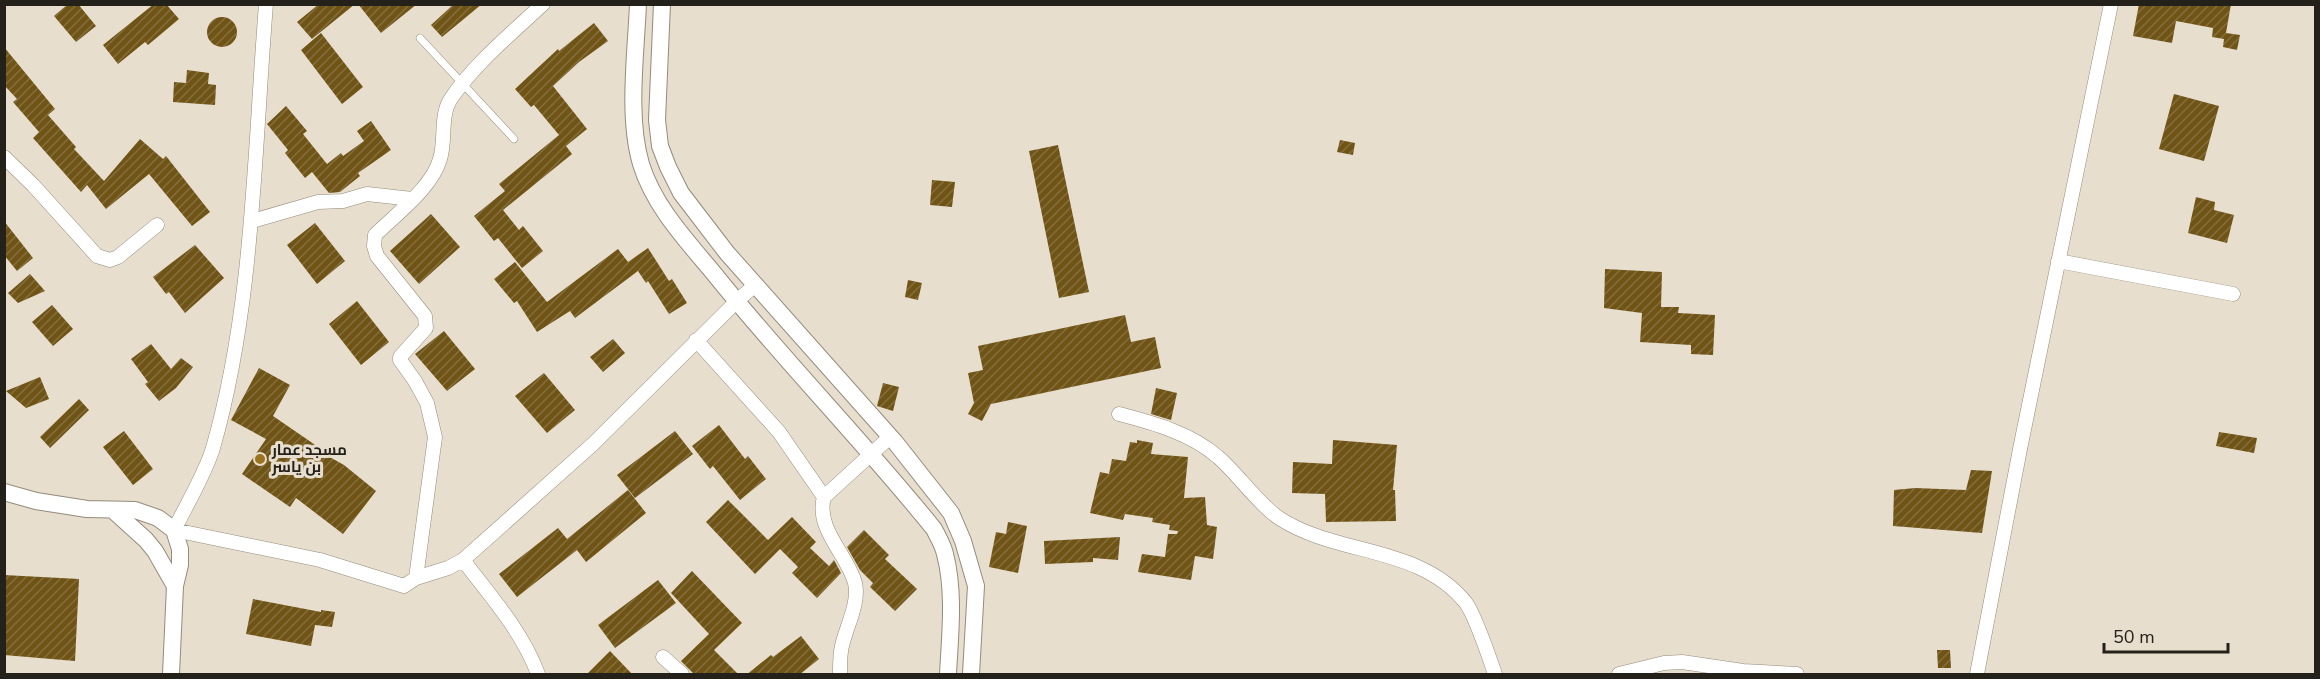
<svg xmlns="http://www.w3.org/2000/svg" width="2320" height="679" font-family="'Nunito Sans',Cairo,sans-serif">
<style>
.building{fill:url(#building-hatch)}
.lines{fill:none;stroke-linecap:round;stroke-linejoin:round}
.service-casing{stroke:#948b7c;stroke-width:8}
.minor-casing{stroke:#948b7c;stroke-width:15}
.tertiary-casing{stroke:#948b7c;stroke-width:18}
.service{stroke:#fff;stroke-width:7}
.minor{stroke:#fff;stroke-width:14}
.tertiary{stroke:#fff;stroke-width:16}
.poi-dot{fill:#9a741f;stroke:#e8decd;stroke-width:2}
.labels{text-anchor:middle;stroke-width:6;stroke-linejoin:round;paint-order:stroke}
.poi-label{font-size:15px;font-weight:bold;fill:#24211b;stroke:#e8decd;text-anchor:start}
</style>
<defs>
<pattern id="building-hatch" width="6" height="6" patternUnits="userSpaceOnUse" patternTransform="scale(1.5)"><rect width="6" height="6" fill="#705416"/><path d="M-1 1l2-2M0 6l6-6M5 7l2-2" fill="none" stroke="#836e3f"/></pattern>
</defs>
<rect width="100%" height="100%" fill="#e8decd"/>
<path class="building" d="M68,4H78L96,26L76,42L54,16Z
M154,4H166L179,19L148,45L145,42L118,64L103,45Z
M319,4H355L312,39L297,22Z
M358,4H417L381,33Z
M454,4H482L442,37L431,25Z
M2139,4H2231L2226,33L2240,35L2237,50L2223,47L2224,39L2212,37L2213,28L2176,21L2172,43L2133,36Z
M207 32a15 15 0 1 1 30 0a15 15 0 1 1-30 0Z
M594,23L608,41L579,62L553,86L587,129L566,146L572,154L503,210L519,230L523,226L543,251L522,268L498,238L494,241L474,216L505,191L499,184L559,135L534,105L531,107L515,89L558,49L559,51Z
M321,33L363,87L342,104L301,50Z
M4,47L55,109L48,115L76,147L74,149L104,181L140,139L163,159L166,156L210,212L192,226L149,174L106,209L87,185L81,192L33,138L39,132L13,102L17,99L4,85Z
M187,70L209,73L208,84L216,85L215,105L173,102L174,82L186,83Z
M2174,94L2219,106L2204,161L2159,149Z
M286,106L307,131L303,134L327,164L341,153L343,156L364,141L357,131L371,121L391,150L358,173L360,176L340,192L329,193L312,172L305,178L285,153L288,150L267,124Z
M1340,140L1355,143L1353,155L1337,152Z
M1058,145L1089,292L1059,298L1029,151Z
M932,180L955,182L952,207L930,205Z
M2196,197L2215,202L2214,210L2234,215L2227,243L2188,233Z
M431,214L460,247L419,284L390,251Z
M4,221L33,258L17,271L4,255Z
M315,223L345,261L317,284L287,245Z
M195,245L224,278L185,313L169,292L166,294L153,277Z
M648,248L669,281L672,279L687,303L669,314L648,281L646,283L638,271L575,318L570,311L537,332L517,301L514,303L494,279L515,262L547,302L618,249L628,262Z
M1605,269L1662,272L1661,307H1679L1678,313L1715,315L1713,355L1691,354V345L1640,342L1642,313L1604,308Z
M30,274L45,291L18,303L8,293Z
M908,280L922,283L918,300L905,297Z
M357,301L389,342L361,365L329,324Z
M52,305L73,329L53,346L32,322Z
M1125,315L1131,342L1155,337L1161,368L991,404L982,421L968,414L974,403L968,373L983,370L978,346Z
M444,331L475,369L447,391L415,354Z
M613,339L625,353L603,372L590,357Z
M151,344L171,369L181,358L193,367L176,388L159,401L145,384L148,382L131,359Z
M259,368L290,385L273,416L327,453L326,455L344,465L376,491L343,534L296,498L290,507L242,474L266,439L231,420Z
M544,373L575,410L547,433L515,396Z
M40,377L49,399L26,408L6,391Z
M883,383L899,387L893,411L877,406Z
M1156,388L1177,393L1171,420L1151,414Z
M79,399L89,410L50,448L40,437Z
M719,425L745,459L748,456L766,479L740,500L713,466L710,469L692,446Z
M124,431L153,469L133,485L103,447Z
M675,431L693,454L635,498L617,475Z
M2219,432L2257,438L2254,453L2216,446Z
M1137,440L1153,443L1151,454L1188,457L1184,498L1205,497L1207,525L1217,527L1213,559L1195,556L1191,580L1138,572L1142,554L1165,557L1168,534H1177L1178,531L1169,530L1170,525L1152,522L1153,518L1125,514L1123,520L1090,513L1100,472L1109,474L1112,459L1126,461L1130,442L1137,443Z
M1333,440L1397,445L1393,490H1395L1396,521L1326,522L1325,494L1292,493L1293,462L1332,464Z
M1971,470L1992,471L1982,533L1893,526L1894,490L1915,488L1966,490Z
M628,490L646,513L586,562L577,550L517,597L499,574L558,528L567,539Z
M728,500L768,540L792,517L816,542L810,548L829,566L834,560L841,573L817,598L792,573L798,567L780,549L755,574L706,522Z
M1008,522L1027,526L1018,573L989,567L996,532L1006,534Z
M864,530L889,555L885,559L917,589L895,611L870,587L873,583L860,570L847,547Z
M1120,537L1118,560L1093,558V562L1045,564L1044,541Z
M692,571L742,623L714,650L739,675H695L681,661L709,634L671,593Z
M4,575L79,579L75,661L4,655Z
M658,580L676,603L615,648L598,625Z
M253,599L321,612V610L335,612L332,627L315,625L311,646L246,634Z
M801,636L819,659L799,675H746L771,655L773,657Z
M1937,650H1950L1951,668H1938Z
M610,651L633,675H586Z"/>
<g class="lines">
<g class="service-casing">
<path id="service" d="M420,38L514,139"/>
</g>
<g class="minor-casing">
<path id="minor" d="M266,4C254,152 254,304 213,448C206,472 186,506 174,530L320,560L404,586L416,578L435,437L427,403L415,381L400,360V357L426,328L425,316L377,256L374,246L375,235C396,214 432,188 440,159C446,140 440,117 450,100C473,65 512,33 543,4
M4,157L33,185L97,256L110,260L118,257L157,225
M252,221L318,202L343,201L367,194L412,199
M2058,261L2233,294
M696,340L779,432L824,497
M1119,414C1153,423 1191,433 1218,457C1237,473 1259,505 1279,518C1337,556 1420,545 1466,603C1476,617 1489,657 1495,674
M463,560C491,597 522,631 538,674
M416,578L448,568L463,560L593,444L737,301L755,285
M663,657L682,674
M840,674C840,667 840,659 841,651C844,630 860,605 855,583C848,555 815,529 824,497L890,437
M1619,674L1664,663L1682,662L1743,671L1797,674
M1977,674L2020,449L2111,4"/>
</g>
<g class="tertiary-casing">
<path id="tertiary" d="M638,4C636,53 627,117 641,164C654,207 688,242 716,276C786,363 864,442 934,529C938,537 943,545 945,554C955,592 950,636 948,674
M662,4L657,120L660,146L668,167L681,193L727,253L895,442L951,513L963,541L976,586L971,674
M4,492L36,501L87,509L135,510L158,518L174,530L180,549V565L175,586L171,674
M114,511L146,540L155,551L175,586"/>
</g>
<use href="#service" class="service"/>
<use href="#minor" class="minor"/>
<use href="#tertiary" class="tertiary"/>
</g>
<circle class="poi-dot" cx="260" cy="459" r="6"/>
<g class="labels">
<g class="poi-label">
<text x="272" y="455">مسجد عمار<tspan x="272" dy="17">بن ياسر</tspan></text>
</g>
</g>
<rect width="2320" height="679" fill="none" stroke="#24211b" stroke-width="12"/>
<path d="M2104 643v9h124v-9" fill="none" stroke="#24211b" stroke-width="3"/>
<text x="2113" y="643" font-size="18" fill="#24211b" stroke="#e8decd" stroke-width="4.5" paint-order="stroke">50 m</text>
</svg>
